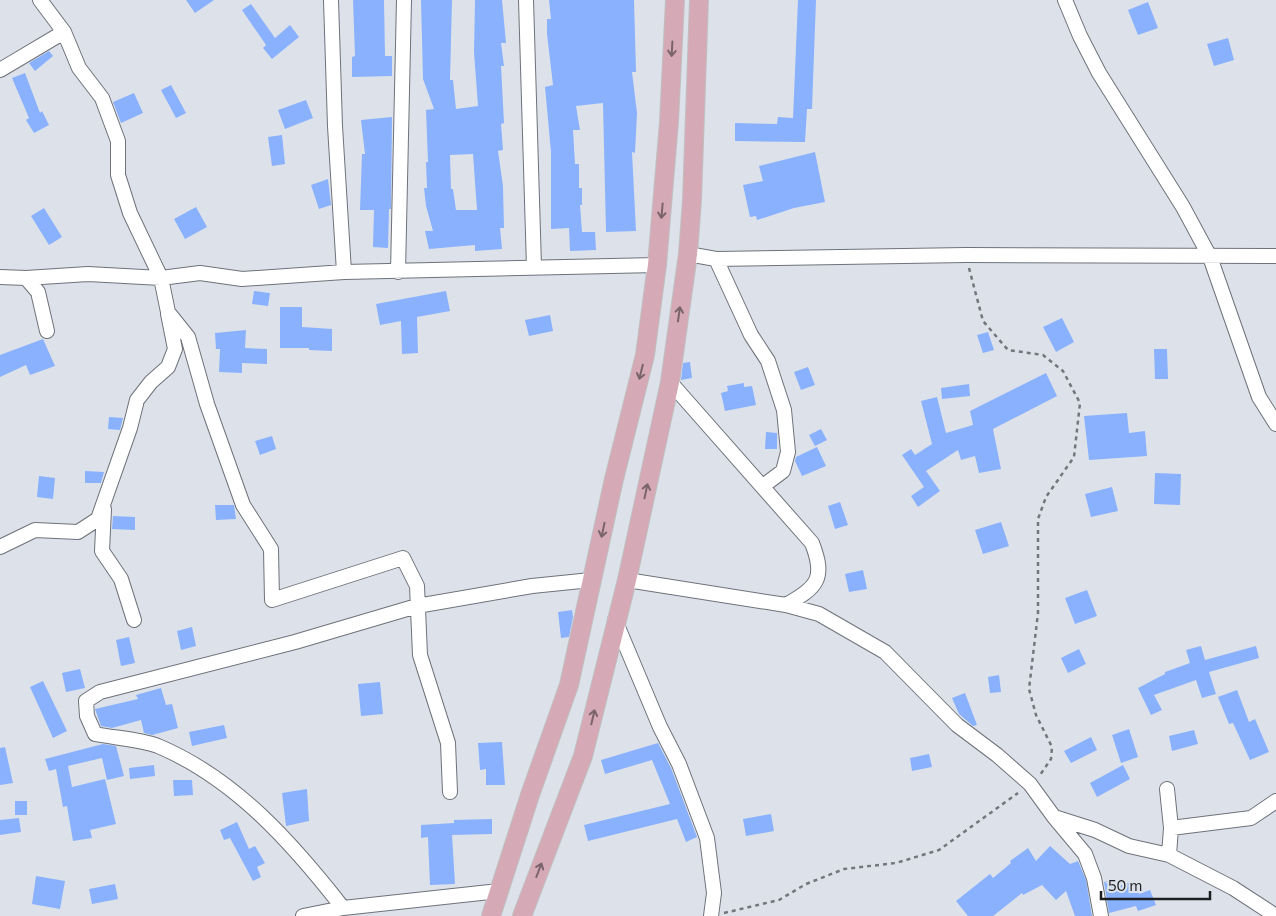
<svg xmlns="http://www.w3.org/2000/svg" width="1276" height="916" font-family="Commissioner,sans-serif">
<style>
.building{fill:#89b1fd;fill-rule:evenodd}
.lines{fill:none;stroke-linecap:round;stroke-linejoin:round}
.minor-casing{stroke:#6e7279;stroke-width:16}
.major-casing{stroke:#bfc0c1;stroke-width:20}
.path{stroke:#73777c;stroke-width:2.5;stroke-dasharray:4 4;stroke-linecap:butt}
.minor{stroke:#fff;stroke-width:14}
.major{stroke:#d6a9b6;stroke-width:18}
.oneway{stroke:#79646c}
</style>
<rect width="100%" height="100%" fill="#dde2ea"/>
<path class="building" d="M186,0H214L195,13Z
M353,0H384L385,56H392V76L352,77V57L355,56Z
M421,0H452L450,80H453L456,109L478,106L474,52L475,0H502L506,43H501L504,66H501L504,123L501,124L503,150L498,151L503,186L504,228H500L502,249L475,251V245L429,249L425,231H433L426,206L424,188H427L426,162H428L426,110L434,109L423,79ZM473,154L477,210H456L453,189H451L450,155Z
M549,0H634L636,72H632L637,113L635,153L632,152L636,231L606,232L603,103L576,106L580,130H573L575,164H579V188H582V205H580L582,232H595L596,250L570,251L569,228L551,229V152L545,87L553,85L547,34V19H551Z
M798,0H816L812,109H807L805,142L735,141V123L777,124L778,117L793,118Z
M1148,2L1158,28L1138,35L1128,10Z
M251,4L275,38L290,25L299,37L272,59L263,48L266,45L242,10Z
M1228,38L1234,60L1214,66L1207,44Z
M49,51L53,56L35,71L29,63Z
M25,73L40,113L42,111L49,125L34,133L26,120L29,118L12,78Z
M171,85L186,113L176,118L161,90Z
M134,93L143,113L121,123L113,102Z
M306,100L313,118L285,129L278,110Z
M392,117L391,209H389L388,248L373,247L374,210H360L362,154H365L361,120Z
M282,135L285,164L272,166L268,137Z
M815,152L825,202L794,208L757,220L756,216L750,217L743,185L763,181L759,166Z
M328,179L331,205L319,209L311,185Z
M196,207L207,227L185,239L174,219Z
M44,208L62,237L49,245L31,216Z
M254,291L270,293L268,306L252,304Z
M446,291L450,311L417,317L418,353L402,354L401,321L380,325L376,304Z
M280,307H302V327L332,329V351L309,350V348H280Z
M550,315L553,331L529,336L525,320Z
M1062,318L1074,342L1056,352L1043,327Z
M246,330L245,348L267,349V364L242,363V373L219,372L220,349H216L215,333Z
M988,332L994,350L983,353L977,335Z
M43,339L55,366L30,375L26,365L0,377V355Z
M1154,349H1167L1168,379H1155Z
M690,362L692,378L681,380L683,363Z
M808,367L815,385L801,390L794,372Z
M1046,373L1057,396L993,429L1001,469L979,473L975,456L961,460L958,450L926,471L940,491L918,507L911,496L924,487L902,455L911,449L915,455L932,444L921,401L937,397L946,433L973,425L970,411Z
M744,383V387L752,386L756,405L725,411L721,393L728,391L727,386Z
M969,384L970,396L942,399L941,388Z
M1127,413L1129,433L1145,431L1147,456L1089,460L1084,416Z
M109,417L123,418L120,430L108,429Z
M821,429L827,440L815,446L809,435Z
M766,432L777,433V449H765Z
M272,436L276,449L260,455L255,441Z
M817,447L826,466L802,476L795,461L796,457Z
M85,471L104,472L101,483H85Z
M1155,473L1181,474L1180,505L1154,504Z
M39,476L55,478L53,499L37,497Z
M1112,487L1118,511L1091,517L1085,494Z
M840,502L848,525L835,529L828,506Z
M215,505H234L236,519L216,520Z
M113,516L135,517V530L112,529Z
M1001,522L1009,546L983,554L975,530Z
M863,570L867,589L849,592L845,574Z
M1087,590L1097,616L1075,624L1065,598Z
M572,610L573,617L569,637L561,638L558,612Z
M192,627L196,646L181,650L177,631Z
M129,637L135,663L121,666L116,640Z
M1201,646L1205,660L1256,646L1259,658L1209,672L1216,694L1202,698L1196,680L1154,695L1162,710L1151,715L1138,688L1165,674V672L1190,663L1186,650Z
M1079,649L1086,664L1068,673L1061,658Z
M80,669L85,688L66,692L62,673Z
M999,675L1001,692L990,693L988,677Z
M43,681L67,731L53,738L30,687Z
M380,682L383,714L361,716L358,684Z
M161,688L166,705L172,704L178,728L152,735L144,733L141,720L112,728L101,726L95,709L138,699L136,695Z
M1237,690L1249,722L1255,719L1269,752L1250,760L1233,723L1229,724L1218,697Z
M965,693L977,725L973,726L959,714L952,698Z
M224,725L227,738L192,746L189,732Z
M1129,729L1138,757L1121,763L1112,735Z
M1194,730L1198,744L1172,751L1169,736Z
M1091,737L1097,750L1071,763L1064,751Z
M502,742L505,785H486V769L480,770L478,743Z
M658,743L671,768L697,837L686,842L677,819L588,841L584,825L670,804L652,760L605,774L601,760Z
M103,744L116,746L124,776L107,780L102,758L68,766L72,787L105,779L116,824L90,830L92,838L73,841L67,806L63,807L56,769L49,771L45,759Z
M5,747L13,783L0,785V748Z
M929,754L932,767L912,771L910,758Z
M154,765L155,776L130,779L129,768Z
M1123,765L1130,779L1097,797L1090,783Z
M173,780H192L193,795L174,796Z
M307,789L309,821L286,826L282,793Z
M15,801H27V815H15Z
M771,814L774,831L746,836L743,819Z
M19,818L21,832L0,835V820Z
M492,819V834L452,835L455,884L430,885L428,837L421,838V825L454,823V820Z
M237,822L249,849L255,846L265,863L257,867L261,877L253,881L230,838L224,840L220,830Z
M1050,846L1070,864L1078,861L1086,880L1092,916H1075L1066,891L1056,900L1042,885L1023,895L1022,893L993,916H968L956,901L990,874L993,878L1011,863L1010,861L1028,848L1036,861Z
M36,876L65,881L60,909L32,904Z
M1113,880L1115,887L1134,881L1139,894L1150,890L1156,905L1138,911L1136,906L1109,913L1104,882Z
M115,884L118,899L92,904L89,889Z"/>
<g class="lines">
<g class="minor-casing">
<path id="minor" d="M40,0L64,32L79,68L102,98L118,141V175L130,213L161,278L168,312L188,337L207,404L243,505L271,549L272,600L403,558L417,586L420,655L448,743L450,792
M331,0L335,126L344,272
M526,0L534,267
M1065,0L1080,36L1099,73L1183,207L1210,257L1259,397L1276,424
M0,70L64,32
M688,254L716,259L966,255L1276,256
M716,259L751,335L768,361L784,410L788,452L783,471L763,486
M398,272L404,0
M0,277L26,278L88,274L161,278L200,273L242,279L344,272L657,265
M26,278L38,292L47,331
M670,382L812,543C826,579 817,587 786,605
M104,509L102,551L121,579L134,620
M0,547L35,530L78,532L98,519L130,428L137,400L151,382L168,367L175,349L168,314
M627,580L786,605L819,614L885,652L957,725L997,755L1030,784L1054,817L1095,830L1129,846L1169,855L1233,888L1276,916
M615,620L660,727L679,764L707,838L714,893L711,916
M1167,789L1171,828
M1054,817L1085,854L1094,878L1101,916
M1169,855L1171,828L1251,818L1276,801
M343,908C293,844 236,779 158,746C140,739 115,738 95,734L87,716L86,701L100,692L295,642L417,606L532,586L591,580
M303,916L343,908L499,891"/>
</g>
<g class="major-casing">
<path id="major" d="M491,916L530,795L569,685L614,479L645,355L657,265L669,122L675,0
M522,916L583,756L627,580L670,382L688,254L692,200L699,0"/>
</g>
<path class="path" d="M969,268L983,321L1008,350L1043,355L1063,371L1080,403L1074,457L1046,497L1038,519V613L1029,689L1036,715L1052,747L1051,759L1040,775
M724,913L779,900L806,884L844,869L896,863L939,850L1018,793"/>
<use href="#minor" class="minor"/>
<use href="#major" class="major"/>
</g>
<defs><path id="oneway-shaft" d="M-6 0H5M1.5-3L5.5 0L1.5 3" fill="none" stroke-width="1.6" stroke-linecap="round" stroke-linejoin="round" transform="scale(1.25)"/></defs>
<g class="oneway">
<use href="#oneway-shaft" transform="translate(672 49) rotate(93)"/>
<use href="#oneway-shaft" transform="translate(662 211) rotate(95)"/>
<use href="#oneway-shaft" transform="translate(679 314) rotate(-82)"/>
<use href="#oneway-shaft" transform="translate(641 372) rotate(104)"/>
<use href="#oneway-shaft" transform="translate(646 491) rotate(-78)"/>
<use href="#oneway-shaft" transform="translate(603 530) rotate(102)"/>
<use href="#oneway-shaft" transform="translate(593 717) rotate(-77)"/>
<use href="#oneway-shaft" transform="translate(539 870) rotate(-69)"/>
</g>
<path d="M1101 891v8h109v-8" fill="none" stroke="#1c1e21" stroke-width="2.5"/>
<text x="1108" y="891" font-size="15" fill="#1c1e21" stroke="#dde2ea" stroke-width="4" paint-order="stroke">50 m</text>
</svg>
